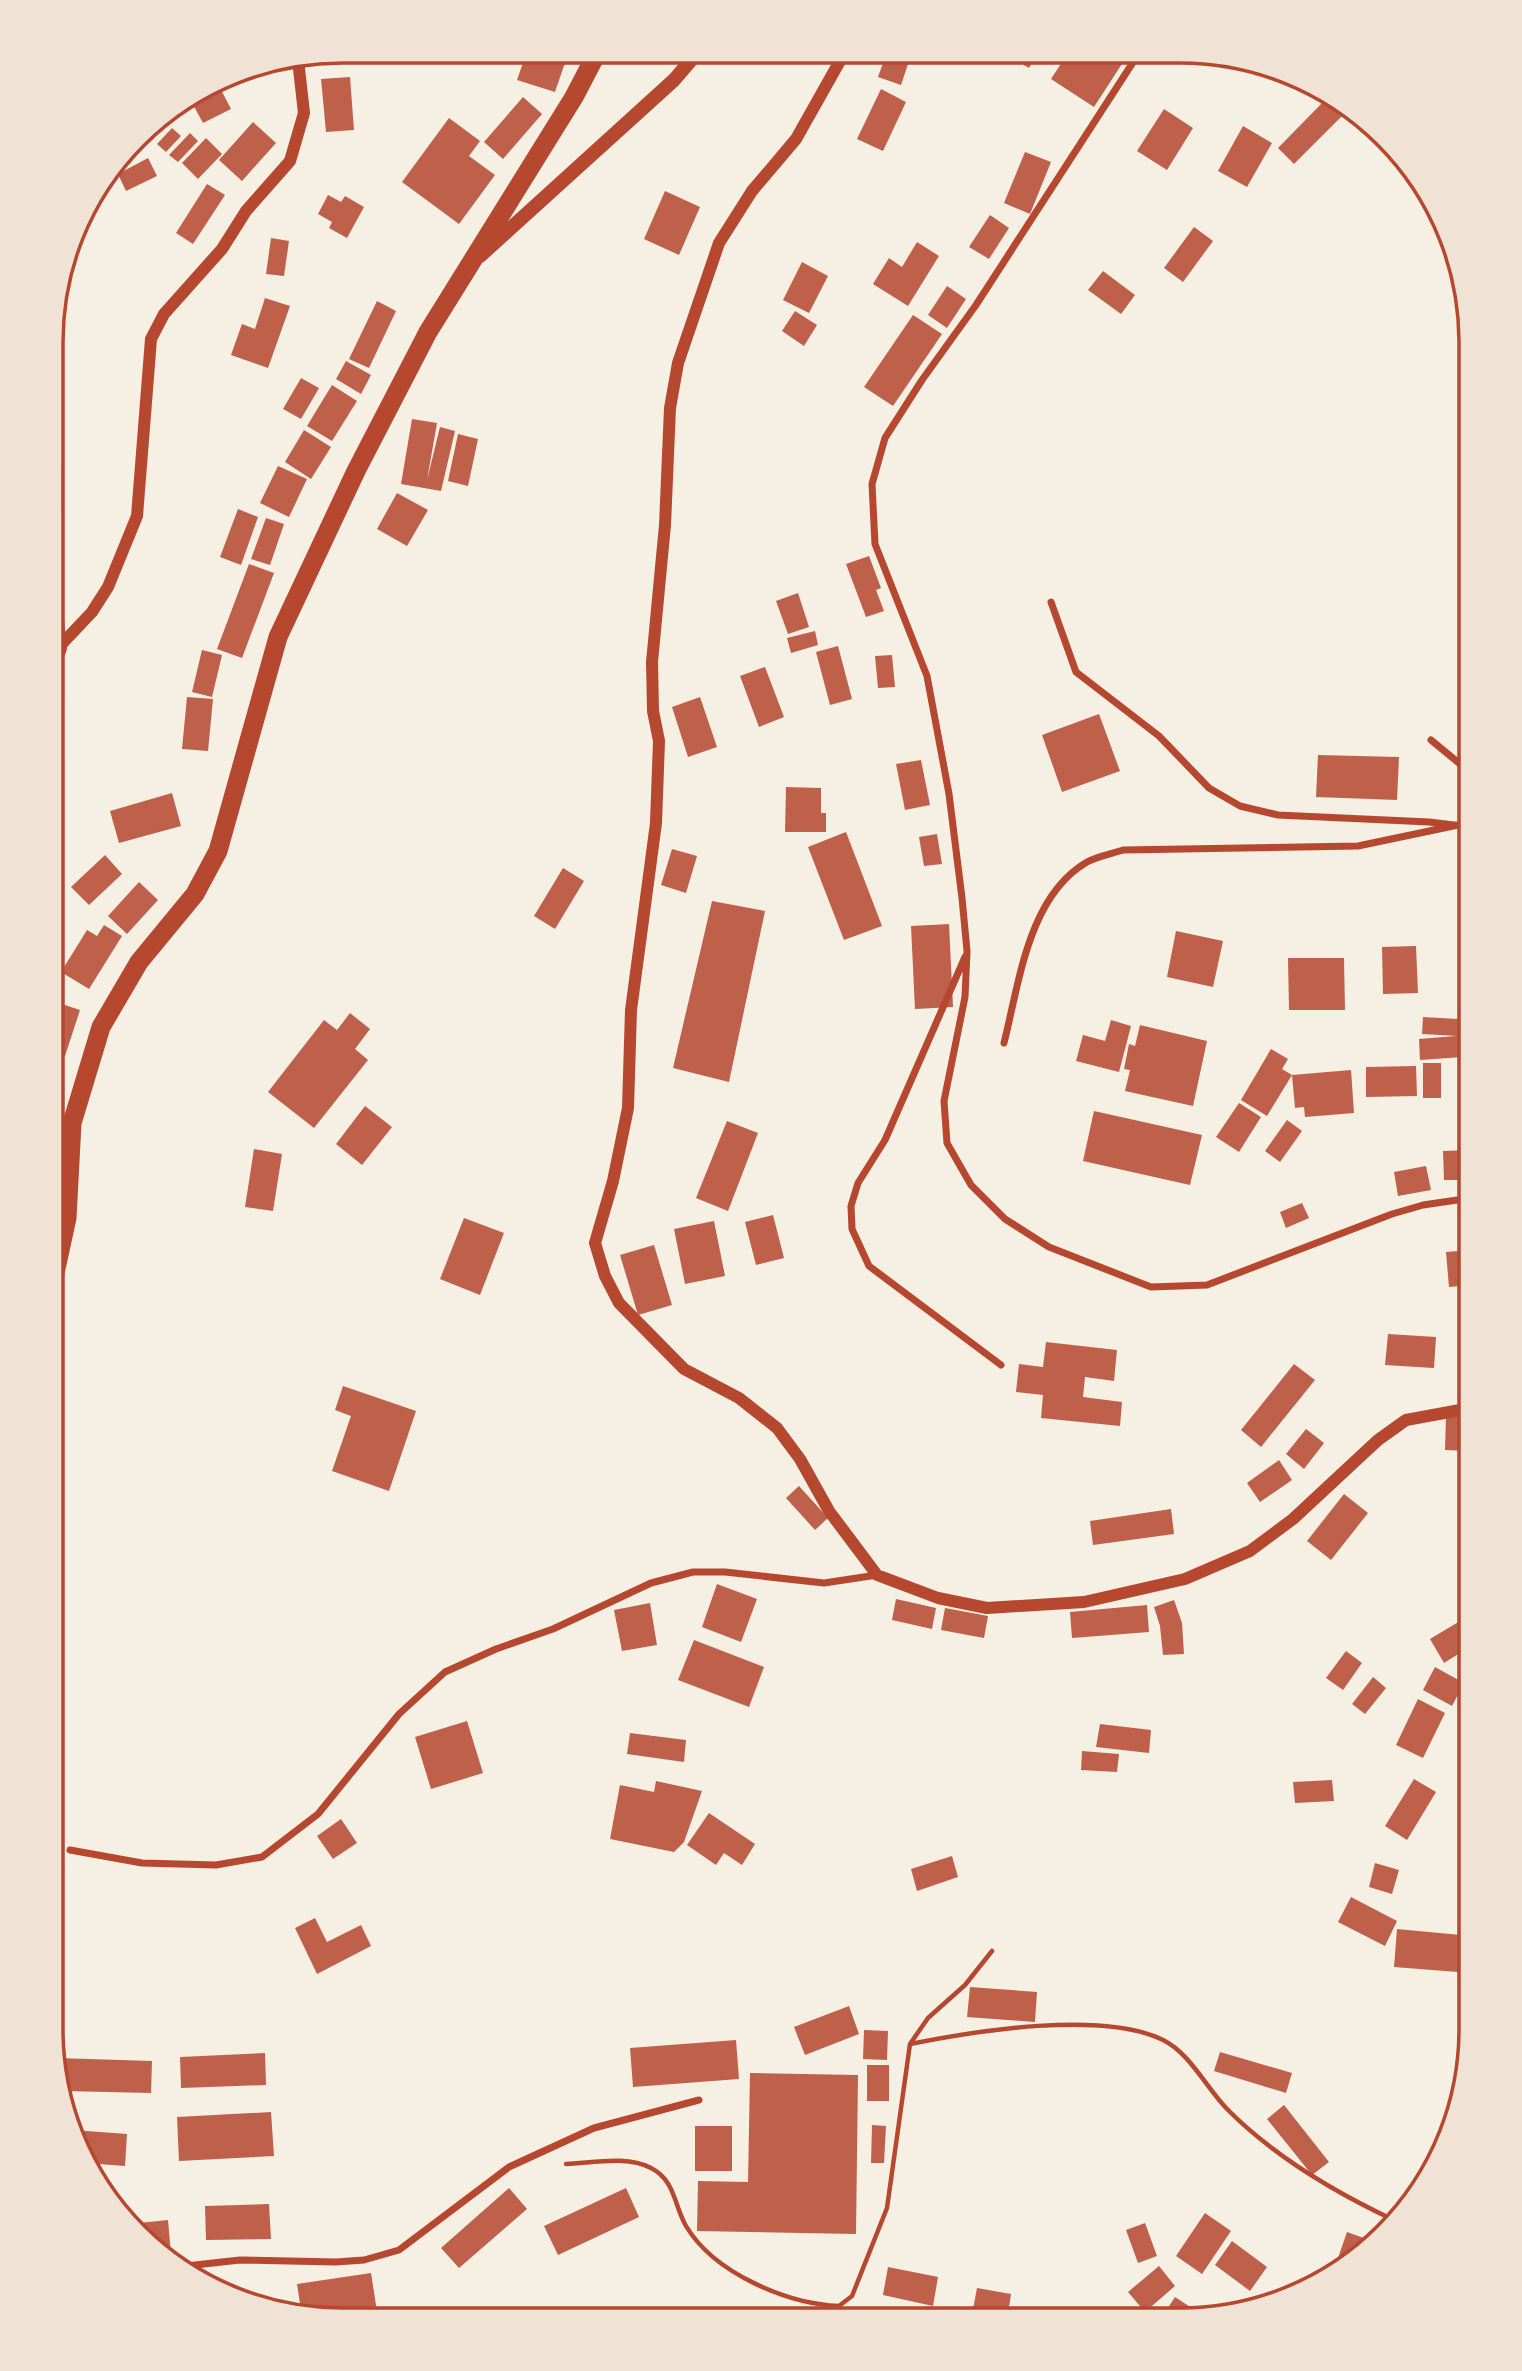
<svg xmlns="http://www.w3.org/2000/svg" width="1522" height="2371" font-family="Lato,sans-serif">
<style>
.building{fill:#bf614a}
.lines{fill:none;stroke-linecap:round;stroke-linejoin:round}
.path{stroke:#b5482f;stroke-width:4.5}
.minor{stroke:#b5482f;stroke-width:7}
.tertiary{stroke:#b5482f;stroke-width:12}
.secondary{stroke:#b5482f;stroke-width:14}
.primary{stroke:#b5482f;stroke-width:18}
.trunk{stroke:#b5482f;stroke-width:19}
.rim{fill:none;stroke:#b5482f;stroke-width:3.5}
</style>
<rect width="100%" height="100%" fill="#f6efe4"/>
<path class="building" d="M527,51H569L555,92L517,80Z
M887,52H912L901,85L878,77Z
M1020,53H1038L1029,68L1015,60Z
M1068,53H1129L1094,107L1051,79Z
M350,77L354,130L326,132L321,79Z
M219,86L231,109L203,123L191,101Z
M881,89L906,102L883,151L857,139Z
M523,97L542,114L503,159L484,142Z
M1325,100L1342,116L1294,164L1278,148Z
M1164,109L1193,128L1167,170L1137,151Z
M449,118L480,141L469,156L495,175L459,224L402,182Z
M253,122L276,143L242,181L219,160Z
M1243,126L1272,143L1247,187L1218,171Z
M172,128L181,136L166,152L157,144Z
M190,133L198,141L178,162L169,155Z
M206,138L222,154L198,179L182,163Z
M1025,152L1051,162L1030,214L1004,203Z
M148,158L157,176L126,191L118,174Z
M207,184L225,195L193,244L176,233Z
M665,191L700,207L679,255L644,239Z
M328,195L341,202L345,196L364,207L347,238L329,228L332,222L318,214Z
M990,215L1009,228L989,259L969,247Z
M1194,227L1213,241L1183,282L1164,268Z
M271,238L289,241L284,276L266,274Z
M917,242L939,256L908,306L873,284L889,258L902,267Z
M802,262L828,276L809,313L783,300Z
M1103,271L1135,295L1121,314L1088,290Z
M947,286L966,299L947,328L928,315Z
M265,298L290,306L268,368L231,355L242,324L255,329Z
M377,301L396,311L369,368L349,359Z
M795,311L817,325L804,346L782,331Z
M913,315L942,334L893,406L864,387Z
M53,355H63L62,393H53Z
M346,361L371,375L361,394L336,379Z
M301,378L319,388L301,419L283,409Z
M332,385L357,401L332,441L307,426Z
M412,419L437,423L427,480L440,427L455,431L441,491L401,484Z
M304,430L331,447L311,479L285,462Z
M458,434L478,439L468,486L448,481Z
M278,466L307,479L289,517L260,503Z
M397,493L428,510L407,546L377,529Z
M238,509L258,517L241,565L220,557Z
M266,518L284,524L270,565L251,559Z
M869,556L881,588L876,590L884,611L866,617L846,564Z
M249,564L274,573L242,658L217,649Z
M798,593L809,627L788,634L776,601Z
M815,631L818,645L791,653L787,638Z
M838,646L852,699L830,705L816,652Z
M202,650L222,655L212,697L192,692Z
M892,655L895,687L878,688L875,656Z
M765,667L784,717L759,727L740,676Z
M187,697L213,699L208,751L182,749Z
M700,697L717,747L688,757L672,707Z
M1099,714L1120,771L1062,792L1042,735Z
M1318,755L1399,757L1397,800L1316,797Z
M921,760L930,805L905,810L896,764Z
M786,787L821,788V813H826V832H785Z
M172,793L181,826L119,843L110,811Z
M846,832L882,926L844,940L808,847Z
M937,834L942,864L924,866L919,837Z
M672,849L697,856L686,893L661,885Z
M105,855L122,874L89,905L71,887Z
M563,868L584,881L555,929L534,916Z
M139,882L158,900L127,934L108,916Z
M712,901L765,911L729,1082L673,1068Z
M949,924L953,1007L915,1009L911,926Z
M104,925L122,936L89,989L61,972L87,930L97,936Z
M1176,931L1223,941L1213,987L1167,977Z
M1416,946L1418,993L1383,994L1382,947Z
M1288,958H1344L1345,1010H1289Z
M53,1001L80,1010L65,1056L52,1051Z
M350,1013L370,1029L355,1049L368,1060L314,1128L268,1092L324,1020L337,1030Z
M1423,1017L1458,1019V1036L1422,1034Z
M1111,1020L1131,1026L1119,1072L1076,1061L1083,1035L1105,1041Z
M1140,1025L1207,1041L1193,1106L1125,1091L1130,1070L1124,1069L1129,1044L1135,1046Z
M1456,1036H1461L1463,1057L1420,1060L1419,1039Z
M1271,1049L1288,1059L1282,1069L1292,1075L1267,1116L1241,1100Z
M1423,1063H1441V1098H1423Z
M1416,1066L1417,1096L1366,1097V1067Z
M1351,1070L1354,1113L1305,1117L1304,1107L1295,1108L1292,1075Z
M1239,1103L1261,1117L1239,1152L1216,1137Z
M365,1106L392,1127L362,1165L336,1144Z
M1094,1111L1202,1135L1190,1185L1083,1161Z
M1287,1120L1302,1131L1280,1162L1265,1151Z
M727,1121L758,1133L728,1211L696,1198Z
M254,1149L282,1154L273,1211L245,1207Z
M1471,1150V1180H1444L1443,1151Z
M1426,1166L1431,1190L1398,1196L1394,1172Z
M1302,1203L1309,1218L1286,1228L1280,1212Z
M773,1215L784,1258L756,1265L745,1222Z
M464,1218L504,1233L480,1295L440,1279Z
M714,1221L725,1276L685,1284L674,1229Z
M654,1245L672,1305L638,1315L620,1255Z
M1471,1250V1285L1449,1287L1446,1252Z
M1388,1334L1436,1337L1434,1368L1385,1365Z
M1046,1342L1117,1350L1114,1381L1085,1377L1083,1397L1122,1402L1120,1426L1041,1418L1043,1395L1016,1392L1019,1364L1043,1367Z
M1294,1364L1315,1380L1261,1447L1241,1430Z
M343,1386L416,1411L389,1491L332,1471L351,1416L335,1410Z
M1446,1415H1471V1451L1445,1450Z
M1306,1429L1324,1443L1304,1469L1286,1454Z
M1279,1460L1292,1480L1260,1502L1247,1483Z
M799,1486L828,1518L815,1530L786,1498Z
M1344,1494L1368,1513L1331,1560L1307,1541Z
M1171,1509L1174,1534L1093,1545L1090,1521Z
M717,1584L757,1599L741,1642L702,1627Z
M896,1599L936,1608L932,1629L892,1620Z
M1174,1600L1182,1623L1184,1654L1163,1655L1160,1626L1154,1607Z
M650,1603L657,1645L622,1651L614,1610Z
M1147,1605L1149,1632L1072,1638L1070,1612Z
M945,1608L988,1616L984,1638L941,1630Z
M1460,1621L1471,1639V1646L1444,1663L1430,1639Z
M694,1640L764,1667L749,1707L678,1680Z
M1346,1651L1362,1663L1343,1690L1326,1678Z
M1435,1667L1464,1683L1452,1706L1423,1690Z
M1373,1677L1386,1688L1365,1714L1352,1704Z
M1471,1683V1715L1457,1706Z
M1418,1699L1445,1713L1423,1758L1396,1745Z
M467,1721L483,1773L431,1789L415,1737Z
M1100,1724L1151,1730L1149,1753L1096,1747Z
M630,1733L686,1740L684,1762L627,1754Z
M1082,1751L1119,1754L1117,1772L1081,1770Z
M1414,1779L1436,1792L1407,1840L1385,1826Z
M1332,1780L1334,1801L1295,1803L1293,1782Z
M656,1781L702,1791L684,1842L674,1852L610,1839L620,1785L654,1792Z
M709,1813L755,1844L742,1865L724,1853L716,1865L687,1845Z
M341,1819L357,1843L333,1859L317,1836Z
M952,1856L958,1877L917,1891L911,1869Z
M1375,1863L1399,1870L1392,1894L1369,1887Z
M1351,1897L1397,1921L1385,1946L1338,1922Z
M315,1918L327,1942L361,1925L371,1946L317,1974L295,1928Z
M1397,1929L1461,1935L1458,1972L1394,1967Z
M970,1987L1037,1992L1035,2022L967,2017Z
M849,2006L859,2034L805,2055L794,2027Z
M864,2030L888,2031L887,2060L863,2059Z
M736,2040L739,2079L633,2087L630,2048Z
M1220,2052L1292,2073L1286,2093L1214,2071Z
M265,2053L266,2085L181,2088L180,2057Z
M57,2058L152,2061L151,2093L63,2091Z
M867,2065H889V2101H867Z
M750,2073L858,2075L856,2234L697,2231L698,2181L748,2182Z
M1284,2105L1329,2162L1312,2175L1267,2119Z
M271,2112L274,2156L179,2161L177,2117Z
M872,2125L886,2126L884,2163H871Z
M695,2126H732V2171H695Z
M73,2130L127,2134L125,2166L86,2163L73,2141Z
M509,2188L527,2209L459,2268L441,2248Z
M626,2188L639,2217L558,2255L544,2226Z
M269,2204L271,2239L206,2240L205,2206Z
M1205,2213L1231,2231L1202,2274L1176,2256Z
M168,2220L171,2254L160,2255L129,2224Z
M1145,2223L1157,2256L1138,2263L1126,2230Z
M1347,2232L1375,2242L1351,2263L1338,2258Z
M1232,2241L1267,2267L1250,2291L1215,2265Z
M1159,2266L1175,2286L1145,2312L1128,2292Z
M888,2267L938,2277L933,2306L883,2295Z
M371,2273L378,2318L302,2317L297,2284Z
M977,2288L1011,2294L1007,2320H971Z
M1175,2297L1204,2316L1160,2320Z"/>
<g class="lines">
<path class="path" d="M51,1886L62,1865
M910,2044C975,2031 1103,2010 1163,2040C1190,2053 1207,2089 1228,2110C1275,2157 1336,2193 1396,2221
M566,2164C592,2163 627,2155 651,2168C675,2180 674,2205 686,2226C714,2273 787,2304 839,2306L852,2296L887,2208L910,2044L928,2018L965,1985L992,1951"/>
<path class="minor" d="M1139,53L976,305L922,380L885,438L872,484L875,544L927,676L949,794L962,898L967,951L965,997L944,1101L947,1143L971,1185L1005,1219L1049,1247L1151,1287L1207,1285L1392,1214L1423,1205L1471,1198
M1051,602L1076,672L1159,736L1209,788L1240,806L1278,815L1429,822L1471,827
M1431,740L1471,773
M965,957L885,1140L858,1183L851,1206L852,1229L869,1266L1001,1365
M1004,1043C1019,984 1028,896 1087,862C1098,856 1111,854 1123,850L1358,846L1458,825
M70,1850L142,1863L216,1865L262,1857L318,1814L399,1714L445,1672L496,1649L553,1629L651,1583L693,1572H725L824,1583L877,1575
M177,2267L240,2260L336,2262L364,2260L399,2250L509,2167L594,2128L699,2100"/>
<path class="tertiary" d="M845,52L796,139L752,191L719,243L678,363L670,408L665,525L652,662L653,711L659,741L656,823L631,1010L628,1108L613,1181L595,1243L605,1276L619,1303L684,1369L739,1398L777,1428L800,1459L829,1511L877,1575L938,1598L987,1608L1084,1602L1185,1579L1250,1551L1293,1519L1378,1440L1406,1420L1471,1408
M58,648L92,612L108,587L137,516L151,339L164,314L222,249L246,211L290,161L304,113L298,60"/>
<path class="secondary" d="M480,256L674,80L698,52"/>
<path class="primary" d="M53,660L58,648L53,602"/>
<path class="trunk" d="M52,1287L67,1218L72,1123L101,1027L139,962L195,894L218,851L278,637L356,471L428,332L574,97L598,51"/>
</g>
<path d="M0 0H1522V2371H0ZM342 63H1180A279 279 0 0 1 1459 342V2029A279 279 0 0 1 1180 2308H342A279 279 0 0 1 63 2029V342A279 279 0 0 1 342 63Z" fill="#f1e2d6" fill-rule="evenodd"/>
<path class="rim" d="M342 63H1180A279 279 0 0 1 1459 342V2029A279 279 0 0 1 1180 2308H342A279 279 0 0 1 63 2029V342A279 279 0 0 1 342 63Z"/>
</svg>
